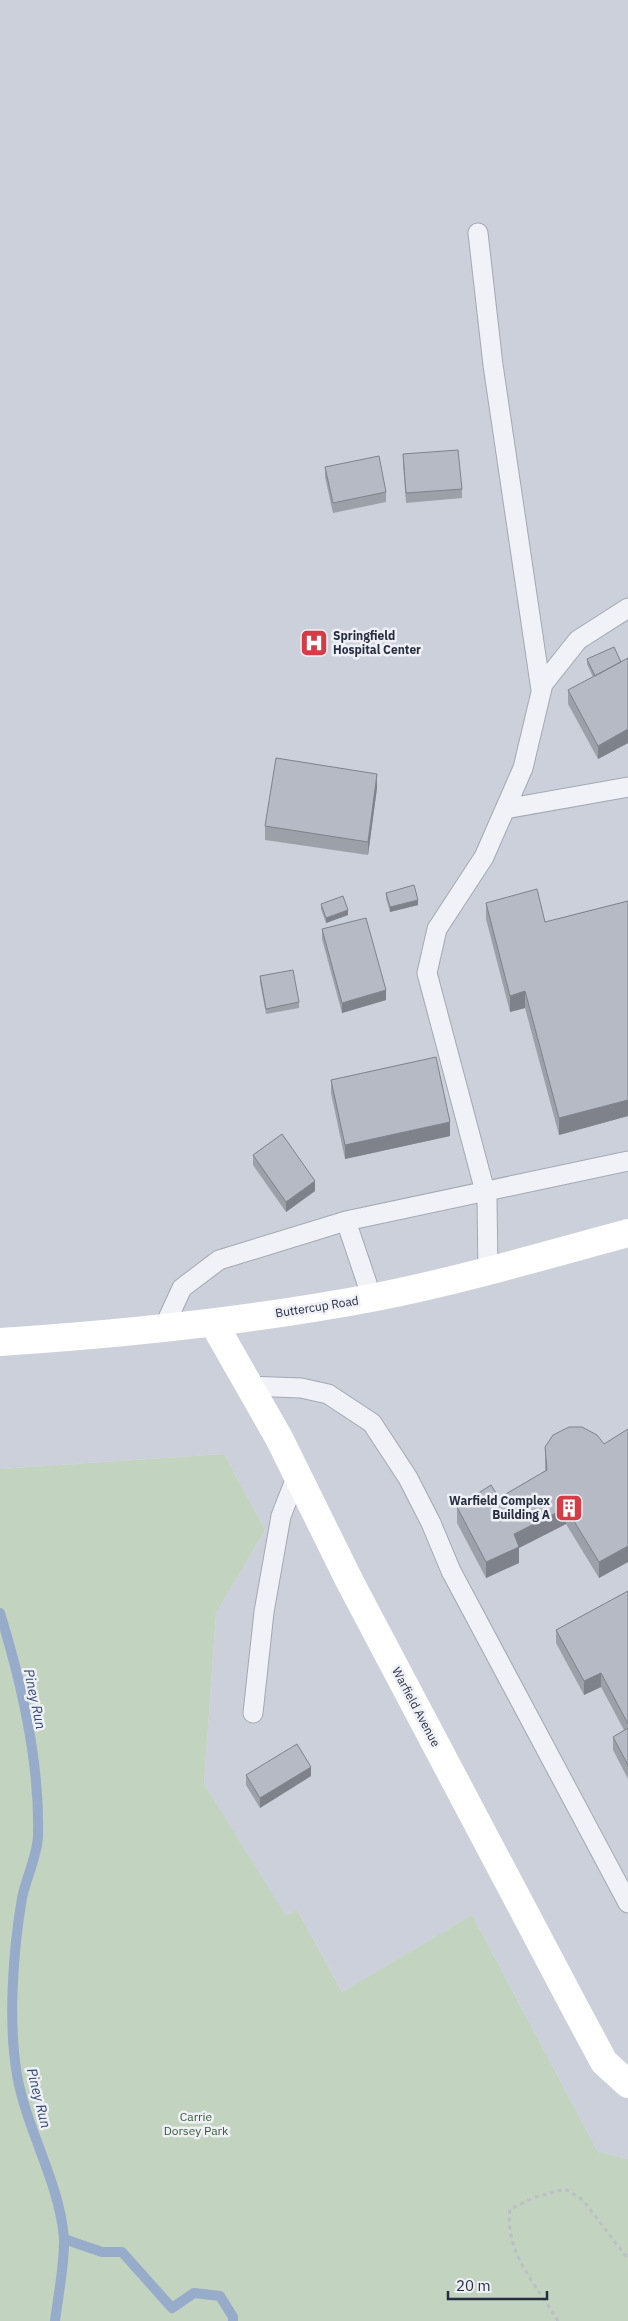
<svg xmlns="http://www.w3.org/2000/svg" width="628" height="2321" font-family="'IBM Plex Sans',sans-serif">
<style>
.built{fill:#ccd0db}
.green{fill:#c2d3bf}
.lines{fill:none;stroke-linecap:round;stroke-linejoin:round}
.stream{stroke:#97abca;stroke-width:10}
.lane-casing{stroke:#a3a8b2;stroke-width:21}
.path{stroke:#bcbfc7;stroke-width:3;stroke-dasharray:4 4;stroke-linecap:butt}
.lane{stroke:#f1f2f7;stroke-width:19}
.secondary{stroke:#fff;stroke-width:28}
.wall{fill:#9ca0a9}
.shaded-wall{fill:#7f828a}
.building{fill:#b5bac5;stroke:#7f828a}
.labels{text-anchor:middle;stroke-width:5;stroke-linejoin:round;paint-order:stroke}
.poi-label{font-size:12px;font-weight:bold;fill:#272e40;stroke:#eef0f6;text-anchor:start}
.street-label{font-size:12px;fill:#272e40;stroke:#eef0f6}
.park-label{font-size:12px;fill:#375c33;stroke:#eef0f6}
.water-label{font-size:14px;font-style:italic;fill:#2f4876;stroke:#eef0f6}
</style>
<rect width="100%" height="100%" fill="#dee1e8"/>
<path class="built" d="M0,0H628V2159L598,2152L472,1915L342,1992L297,1910L286,1917L204,1784L216,1613L265,1530L224,1454L0,1469Z"/>
<path class="green" d="M224,1454L265,1530L216,1613L204,1784L286,1916L297,1910L342,1992L472,1915L598,2152L628,2159V2321H0V1469Z"/>
<g class="lines">
<path class="stream" d="M0,1613C21,1681 40,1765 38,1836C37,1857 26,1878 22,1898C13,1951 8,2022 17,2075C27,2131 59,2181 64,2238C65,2261 58,2297 55,2321
M64,2239L102,2252H122L172,2308L194,2293L220,2296L233,2317V2321"/>
<g class="lane-casing">
<path id="lane" d="M478,233L493,365L541,690
M505,809L628,787
M346,1221L372,1298
M488,1271L487,1199L427,973L437,929L484,857L523,768L543,684L578,640L628,608
M163,1329L182,1288L219,1260L346,1221L628,1161
M250,1386L301,1388L328,1394L372,1423L408,1478L431,1523L451,1571L628,1903
M253,1713L264,1612L281,1516L297,1475"/>
</g>
<path class="path" d="M558,2321C537,2286 504,2252 510,2209L536,2197L565,2189L583,2200L628,2259"/>
<use href="#lane" class="lane"/>
<path class="secondary" d="M214,1324L279,1438L350,1582L574,2006L604,2062L628,2084
M0,1342C125,1334 248,1321 371,1298C458,1281 543,1256 628,1233"/>
</g>
<path class="wall" d="M403,454L462,489V498L406,503L403,464Z
M325,467L386,492V502L333,513L325,477Z
M628,658V743L598,759L568,704V690L593,677L587,664V659L621,662Z
M377,788L368,855L265,840V826Z
M386,893L418,905L390,912L386,898Z
M628,901V1116L559,1135L525,1008L510,1012L486,919V903L545,922Z
M321,904L348,915L326,923L321,909Z
M322,929L386,1000L342,1013L322,939Z
M260,976L299,1002V1008L266,1014L260,982Z
M331,1080L450,1136L345,1159L331,1093Z
M253,1155L315,1191L286,1212L253,1165Z
M628,1429V1562L599,1578L566,1524L519,1548V1563L486,1578L457,1523V1507L499,1498L545,1471V1447L604,1444Z
M628,1591V1779L613,1750V1737L624,1730L601,1687L584,1695L556,1643V1630Z
M246,1775L311,1776L260,1808L246,1785Z"/>
<path class="shaded-wall" d="M628,729V743L598,759V746Z
M377,774V788L368,855V842Z
M418,900V905L390,912V907Z
M348,910V915L326,923V918Z
M386,990V1000L342,1013V1003Z
M525,991V1008L510,1012V996Z
M628,1100V1116L559,1135V1118Z
M450,1122V1136L345,1159V1145Z
M315,1181V1191L286,1212V1202Z
M566,1508V1524L519,1548V1563L486,1578V1562L514,1534Z
M628,1546V1562L599,1578V1562Z
M601,1673V1687L584,1695V1681Z
M311,1767V1776L260,1808V1798Z"/>
<path class="building" d="M458,450L462,489L406,493L403,454Z
M379,456L386,492L333,503L325,467Z
M614,647L621,662L595,676L587,659Z
M628,658V729L598,746L568,690Z
M276,758L377,774L368,842L265,826Z
M414,885L418,900L390,907L386,893Z
M537,889L545,922L628,901V1100L559,1118L525,991L510,996L486,903Z
M343,896L348,910L326,918L321,904Z
M366,918L386,990L342,1003L322,929Z
M293,970L299,1002L266,1009L260,976Z
M436,1057L450,1122L345,1145L331,1080Z
M282,1134L315,1181L286,1202L253,1155Z
M569,1427H582L597,1435L604,1444L628,1429V1546L599,1562L566,1508L514,1534L519,1547L486,1562L457,1507L491,1485L499,1498L547,1470L545,1447L553,1435Z
M628,1591V1724L601,1673L584,1681L556,1630Z
M628,1728V1765L613,1737Z
M297,1744L311,1767L260,1798L246,1775Z"/>
<defs>
<g id="hospital-square" transform="scale(1.4375)"><rect x="-9" y="-9" width="18" height="18" rx="4" fill="#d43c46" stroke="#eef0f6"/><path d="M-5-5h3v3.5h4V-5h3V5h-3V1.5h-4V5h-3Z" fill="#fff"/></g>
<g id="building-square" transform="scale(1.4375)"><rect x="-9" y="-9" width="18" height="18" rx="4" fill="#d43c46" stroke="#eef0f6"/><path d="M-4-6H4V6H1V3H-1V6H-4ZM-2.5-4.3h1.7v1.8h-1.7ZM.8-4.3h1.7v1.8H.8ZM-2.5-1h1.7V.8h-1.7ZM.8-1h1.7V.8H.8Z" fill="#fff"/></g>
</defs>
<g fill-rule="evenodd">
<use href="#hospital-square" x="314" y="643"/>
<use href="#building-square" x="569" y="1508"/>
</g>
<g class="labels">
<g class="poi-label">
<text x="333" y="640">Springfield<tspan x="333" dy="14">Hospital Center</tspan></text>
<text x="550" y="1505" text-anchor="end">Warfield Complex<tspan x="550" dy="14">Building A</tspan></text>
</g>
<g class="street-label">
<text transform="translate(317 1307) rotate(-9)" y="4">Buttercup Road</text>
<text transform="translate(416 1707) rotate(62)" y="4">Warfield Avenue</text>
</g>
<g class="park-label">
<text x="196" y="2121">Carrie<tspan x="196" dy="14">Dorsey Park</tspan></text>
</g>
<g class="water-label">
<text transform="translate(35 1699) rotate(78)" y="5">Piney Run</text>
<text transform="translate(39 2098) rotate(76)" y="5">Piney Run</text>
</g>
</g>
<path d="M448 2291v8h99v-8" fill="none" stroke="#272e40" stroke-width="2.5"/>
<text x="456" y="2291" font-size="15" fill="#272e40" stroke="#eef0f6" stroke-width="4" paint-order="stroke">20 m</text>
</svg>
